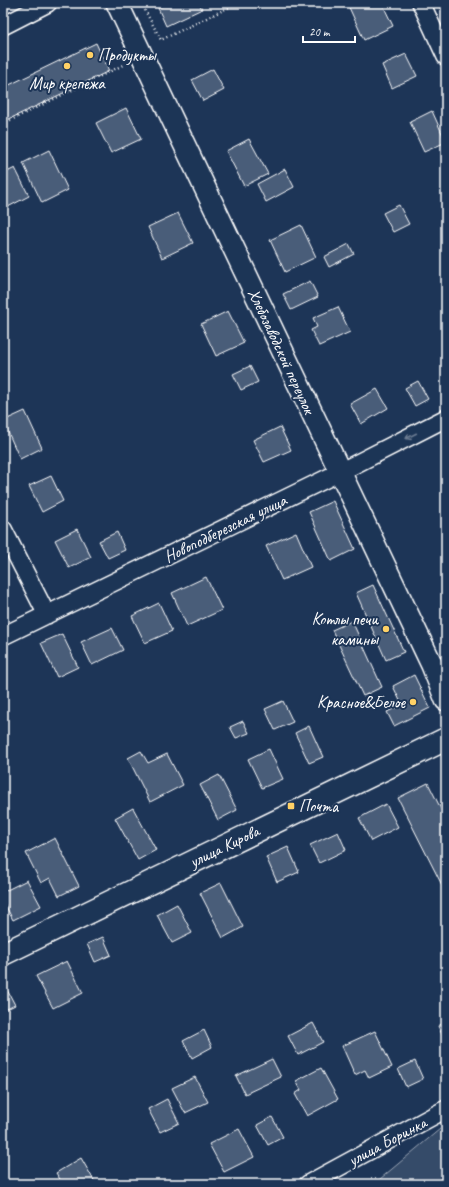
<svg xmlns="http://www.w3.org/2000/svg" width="449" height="1187" font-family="Caveat,sans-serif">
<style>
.green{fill:#364b69;stroke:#9aa5b4}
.building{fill:#4a5d79;stroke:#fff}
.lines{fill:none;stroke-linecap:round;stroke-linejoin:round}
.minor-casing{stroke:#fff;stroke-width:20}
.tertiary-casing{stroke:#fff;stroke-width:24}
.secondary-casing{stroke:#fff;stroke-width:25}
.path{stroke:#fff;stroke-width:2.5;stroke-dasharray:1 3;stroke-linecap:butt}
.minor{stroke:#1d3557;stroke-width:17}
.tertiary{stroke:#1d3557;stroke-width:21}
.secondary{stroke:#1d3557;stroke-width:22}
.oneway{stroke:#6c7c92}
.poi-dot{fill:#ffd166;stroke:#1d3557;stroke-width:1.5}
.labels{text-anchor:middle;stroke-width:4;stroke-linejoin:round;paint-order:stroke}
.poi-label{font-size:17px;fill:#fff;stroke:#1d3557;text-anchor:start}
.street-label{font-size:17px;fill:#fff;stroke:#1d3557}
</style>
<rect width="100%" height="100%" fill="#1d3557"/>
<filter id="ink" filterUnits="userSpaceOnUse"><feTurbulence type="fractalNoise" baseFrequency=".025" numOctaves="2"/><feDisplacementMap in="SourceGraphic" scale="8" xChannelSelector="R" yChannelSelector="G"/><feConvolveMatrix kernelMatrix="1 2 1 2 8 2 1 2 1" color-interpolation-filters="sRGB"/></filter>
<g filter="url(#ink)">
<path class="green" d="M446,1124V1184H374Z"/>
<path class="building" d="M168,3H199L202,9L166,26L158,8Z
M347,3H382L393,26L364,40Z
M96,43L109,71L3,122V88Z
M406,54L417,76L392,88L382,65Z
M213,69L224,90L203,101L192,80Z
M126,108L141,139L111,153L96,123Z
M432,111L446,142L424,152L410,122Z
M249,139L268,174L244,186L226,151Z
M49,150L68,190L42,203L23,163Z
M15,168L29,196L4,209L3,174Z
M285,169L294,187L266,202L257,184Z
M399,205L409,224L393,232L383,213Z
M178,213L193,243L162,258L148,227Z
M301,225L316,257L285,272L270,240Z
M349,244L354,254L329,267L324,257Z
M310,281L318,297L291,310L283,294Z
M338,307L350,332L319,346L311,330L317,327L313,318Z
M228,311L244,343L216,356L201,324Z
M250,366L258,382L241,390L233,374Z
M418,381L428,399L415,406L405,388Z
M377,389L388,408L361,424L350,404Z
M25,411L42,448L20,459L3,421Z
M280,427L291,450L264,462L253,440Z
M51,476L63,501L42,512L29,486Z
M333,501L355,549L331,561L309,512Z
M77,529L91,557L69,568L55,540Z
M117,532L125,550L108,558L99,541Z
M296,532L311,567L282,580L266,546Z
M206,577L222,610L187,626L172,593Z
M373,585L404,652L386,660L356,593Z
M159,603L172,631L145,643L132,616Z
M352,621L382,687L363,696L332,630Z
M112,628L123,650L92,665L81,642Z
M62,634L78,667L57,677L41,643Z
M414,675L430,708L394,726L387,712L402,705L393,686Z
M283,701L293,722L275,730L265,709Z
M243,721L249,733L236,738L230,727Z
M309,726L323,757L309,763L295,733Z
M269,749L283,779L262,788L248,759Z
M141,751L148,763L167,754L183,785L150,802L128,758Z
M219,775L237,810L218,820L200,785Z
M428,783L446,819L445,891L398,798Z
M386,804L398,827L371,841L359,818Z
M133,808L156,850L138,860L115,818Z
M338,832L346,850L319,863L310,845Z
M55,838L79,886L59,896L50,878L41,883L26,853Z
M288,847L299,872L277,882L266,857Z
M27,880L41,906L13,920L3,901V892Z
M221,883L243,927L223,938L200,893Z
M177,904L192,933L172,943L157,915Z
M103,937L111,955L95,962L87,944Z
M67,961L83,993L53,1008L36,976Z
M4,984L15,1005L3,1011V985Z
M446,1022V1043L438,1026Z
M313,1023L323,1042L298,1055L288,1036Z
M204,1030L212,1047L192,1058L183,1041Z
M375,1031L392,1067L369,1078L365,1070L355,1075L342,1046Z
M272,1059L281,1077L245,1094L236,1076Z
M415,1061L423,1079L406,1087L398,1069Z
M321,1068L338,1099L307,1116L295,1094L301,1090L296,1081Z
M195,1077L208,1102L185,1113L172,1088Z
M167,1099L179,1123L160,1132L148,1109Z
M272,1117L283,1137L268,1145L257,1125Z
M239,1129L254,1157L224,1172L209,1144Z
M81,1158L96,1184H63L56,1173Z"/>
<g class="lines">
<g class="minor-casing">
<path id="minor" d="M421,3L446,57
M3,26L48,3
M3,529L47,615
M3,636L340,472L446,418
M308,1184L446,1109"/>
</g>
<g class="tertiary-casing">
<path id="tertiary" d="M117,3L432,665L446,700"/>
</g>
<g class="secondary-casing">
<path id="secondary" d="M3,954L446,739"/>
</g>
<path class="path" d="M141,3L161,40L238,3
M3,124L125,64"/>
<use href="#minor" class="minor"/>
<use href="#tertiary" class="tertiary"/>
<use href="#secondary" class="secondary"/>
</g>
<defs><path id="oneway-shaft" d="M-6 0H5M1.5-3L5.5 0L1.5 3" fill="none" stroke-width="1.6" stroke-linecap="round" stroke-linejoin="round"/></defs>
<use class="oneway" href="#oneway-shaft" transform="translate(411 436) rotate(153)"/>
</g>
<g class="poi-dot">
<circle cx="90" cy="55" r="4"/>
<circle cx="67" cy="66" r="4"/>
<circle cx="386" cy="629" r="4"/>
<circle cx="413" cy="702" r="4"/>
<rect x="287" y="802" width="8" height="8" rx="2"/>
</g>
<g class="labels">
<g class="poi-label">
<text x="98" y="61">Продукты</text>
<text x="67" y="89" text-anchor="middle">Мир крепежа</text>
<text x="378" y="625" text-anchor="end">Котлы печи<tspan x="378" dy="20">камины</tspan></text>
<text x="405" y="708" text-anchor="end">Красное&amp;Белое</text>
<text x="299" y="812">Почта</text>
</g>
<g class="street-label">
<text transform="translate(282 351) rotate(65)" y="6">Хлебозаводской переулок</text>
<text transform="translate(225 528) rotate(-26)" y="6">Новоподберезская улица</text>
<text transform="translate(224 846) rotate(-26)" y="6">улица Кирова</text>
<text transform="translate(387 1141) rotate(-28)" y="6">улица Боринка</text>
</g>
</g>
<rect width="449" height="1187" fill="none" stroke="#1d3557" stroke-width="16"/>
<rect x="8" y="8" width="433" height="1171" fill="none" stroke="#fff" stroke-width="1.5" filter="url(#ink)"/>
<path d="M303 36v6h52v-6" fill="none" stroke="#ffffff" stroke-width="2"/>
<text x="309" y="36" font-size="12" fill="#ffffff" stroke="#1d3557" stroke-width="3" paint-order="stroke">20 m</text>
</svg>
